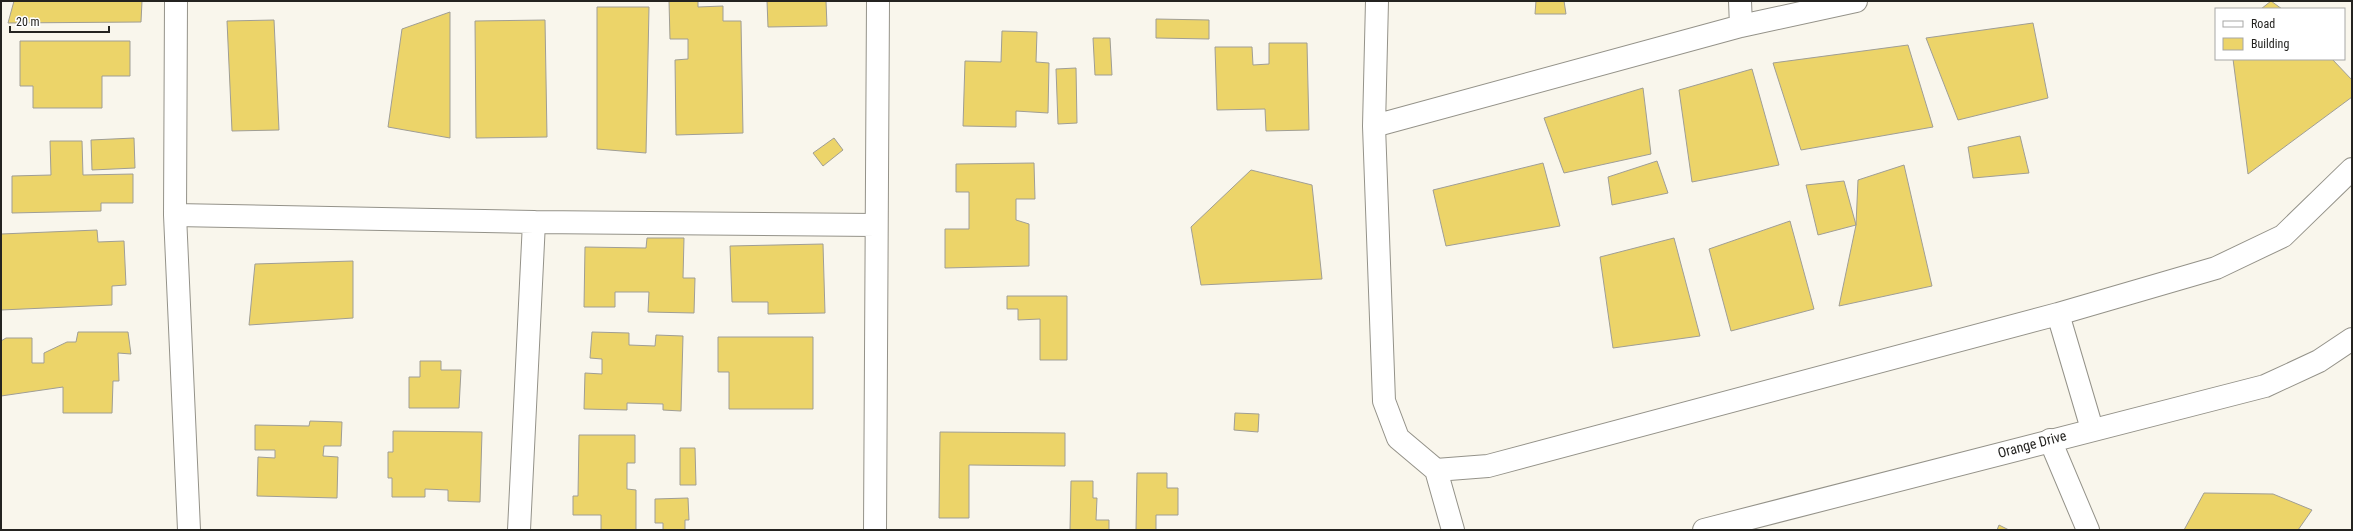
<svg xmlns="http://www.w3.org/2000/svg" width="2353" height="531" font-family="'Roboto Condensed',sans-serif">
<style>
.building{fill:#ecd469;stroke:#a09e95}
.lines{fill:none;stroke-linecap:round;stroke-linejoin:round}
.minor-casing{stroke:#949289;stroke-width:24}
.tertiary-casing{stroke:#949289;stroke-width:24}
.minor{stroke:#fff;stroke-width:22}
.tertiary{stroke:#fff;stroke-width:22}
.labels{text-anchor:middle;stroke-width:3;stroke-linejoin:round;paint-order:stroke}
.street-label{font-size:14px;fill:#242320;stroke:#fff}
</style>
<rect width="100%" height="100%" fill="#f9f6ec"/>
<path class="building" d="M14,1H142L141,22L8,23Z
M669,1H698V7L723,6V21H741L743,133L676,135L675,60L688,59V39H670Z
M767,1H826L827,26L768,27Z
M1536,1H1564L1566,14H1535Z
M2271,1L2282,9H2261Z
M597,7H649L646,153L597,149Z
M450,12V138L388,127L402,29Z
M1156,19L1209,20V39L1156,38Z
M274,20L279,130L232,131L227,21Z
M545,20L547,137L476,138L475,21Z
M2033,23L2048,98L1958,120L1926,38Z
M1002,31L1037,32L1036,62L1049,63L1048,113L1016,111V127L963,126L965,61L1001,62Z
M1093,38H1110L1112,75H1095Z
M20,41H130V76H102V108H33V86H20Z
M1269,43H1307L1309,130L1266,131L1265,109L1217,110L1215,47H1252L1253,65L1269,64Z
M1908,45L1933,127L1801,150L1773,63Z
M2233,59H2332L2352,80V97L2248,174Z
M1076,68L1077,123L1058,124L1056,69Z
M1752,69L1779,165L1692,182L1679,90Z
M1643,88L1651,154L1564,173L1544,118Z
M2020,136L2029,173L1973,178L1968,147Z
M134,138L135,168L92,170L91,140Z
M834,138L843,150L823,166L813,153Z
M50,141H82L83,175L133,174V203H101V211L12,213V176L51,175Z
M1657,161L1668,193L1612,205L1608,177Z
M1034,163L1035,199H1016V220L1029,224V266L945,268V229H969V192H956V164Z
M1543,163L1560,226L1446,246L1433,190Z
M1904,165L1932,286L1839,306L1856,225L1858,180Z
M1251,170L1312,185L1322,279L1201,285L1191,227Z
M1844,181L1856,225L1818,235L1806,185Z
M1790,221L1814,309L1731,331L1709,249Z
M97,230L98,242L124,241L126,285L112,286V305L1,310V234Z
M647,238H684L683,278H695L694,313L648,312L649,292H615V307H584L585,247L646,248Z
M1674,238L1700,336L1613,348L1600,257Z
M823,244L825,313L768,314V302H732L730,246Z
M353,261V318L249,325L255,264Z
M1007,296H1067V360H1040V319L1018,320V309H1007Z
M78,332H128L131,354L118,353L119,381H113L112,413H63V387L1,396V341L6,338H32V363H44V353L67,342H76Z
M592,332L629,333V345L655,346L656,335L683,336L681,411L663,410V404L627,403V410L584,409L585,373L602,374V359L590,358Z
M718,337H813V409H729V372H718Z
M420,361H441V370H461L459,408H409V377H420Z
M1235,413L1259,414L1258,432L1234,430Z
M310,421L342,422L341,446H324L323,456L338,457L337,498L257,496L258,457L275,458V450H255V425L309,426Z
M393,431L482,432L480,502L448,501V490L425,489V497H392V478H388V452H393Z
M940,432L1065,433V466L969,465V518H939Z
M579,435H635V463H627V489L636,490V530H601V515H573V496H578Z
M680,448H695L696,485H680Z
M1137,473H1167V488H1178V515H1156V530H1136Z
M1071,481H1093V498H1097L1096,520H1109V530H1070Z
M2204,493L2273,494L2312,510L2298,530H2184Z
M688,498L689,520H685V530H663V523H655V499Z
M1999,525L2009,530H1997Z"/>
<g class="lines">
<g class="minor-casing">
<path id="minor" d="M176,1L175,215L189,530
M1377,1L1374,126L1384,401L1398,438L1436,470L1488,466L2058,314L2216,268L2283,236L2352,169
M1740,1L1741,26
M1374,126L1741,26L1856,1
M175,215L534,222L876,225
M2058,314L2092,429
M2050,440L2088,530
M1436,470L1453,530
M519,530L534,222
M875,530L878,1"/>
</g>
<g class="tertiary-casing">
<path id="tertiary" d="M1704,530L2265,386L2319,361L2352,339"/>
</g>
<use href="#minor" class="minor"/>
<use href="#tertiary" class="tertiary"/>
</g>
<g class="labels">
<g class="street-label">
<text transform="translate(2032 444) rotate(-15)" y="5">Orange Drive</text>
</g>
</g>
<rect width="2353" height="531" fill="none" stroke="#242320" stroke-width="4"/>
<rect x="2215" y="8" width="130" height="52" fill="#ffffff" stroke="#a7a7a6"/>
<rect x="2223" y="21" width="20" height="6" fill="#ffffff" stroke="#a7a7a6"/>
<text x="2251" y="28" font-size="12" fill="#242320">Road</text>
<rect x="2223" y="38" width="20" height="12" fill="#ecd469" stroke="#a7a7a6"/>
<text x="2251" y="48" font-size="12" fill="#242320">Building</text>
<path d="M10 26v6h99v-6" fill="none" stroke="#242320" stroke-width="2"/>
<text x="16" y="26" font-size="12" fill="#242320" stroke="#ffffff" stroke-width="3" paint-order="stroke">20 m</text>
</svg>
